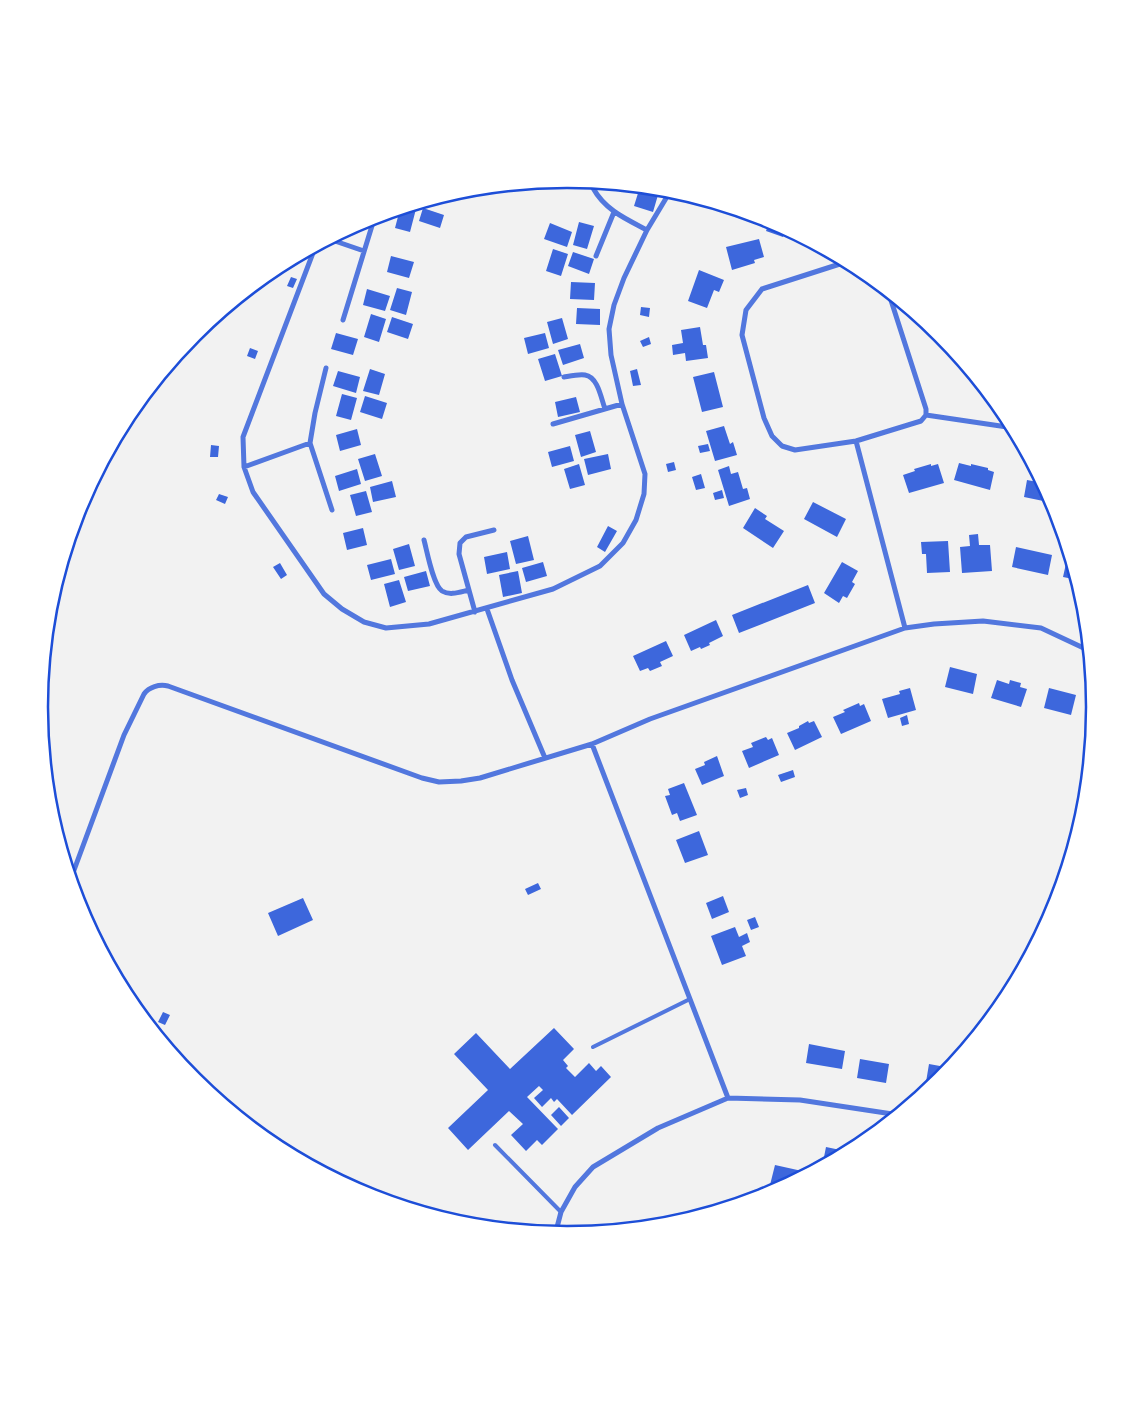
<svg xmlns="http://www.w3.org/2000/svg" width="1134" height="1415" font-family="Inter,sans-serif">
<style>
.building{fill:#3d67dc}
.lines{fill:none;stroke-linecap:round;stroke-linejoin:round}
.service{stroke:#5277de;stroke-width:4}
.minor{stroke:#5277de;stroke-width:5}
.rim{fill:none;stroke:#1d4ed8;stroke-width:2.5}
</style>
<rect width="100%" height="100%" fill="#f2f2f2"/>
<path class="building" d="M639,190L658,195L653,212L634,206Z
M408,206L416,209L410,232L395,228L400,209Z
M423,208L444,215L440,228L419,221Z
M770,220L786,229L783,237L766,231Z
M579,222L594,226L587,249L573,245Z
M550,223L572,232L567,247L544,239Z
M759,239L764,257L754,260L755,263L732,270L726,247Z
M553,249L568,254L561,276L546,271Z
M573,252L594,259L589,274L568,266Z
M391,256L414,262L409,278L387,272Z
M699,270L724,280L719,292L714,290L707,308L688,301Z
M291,277L297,279L293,288L287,286Z
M571,282L595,283L594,300L570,299Z
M397,288L412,292L406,315L390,310Z
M367,289L390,296L385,311L363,305Z
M641,307L650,308L649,317L640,315Z
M577,308L600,309V325L576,324Z
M371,314L386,319L379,342L364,337Z
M392,317L413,324L408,339L387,332Z
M562,318L568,339L553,344L547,322Z
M700,327L703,345H706L708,358L686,361L685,353L673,355L672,345L683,343L681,330Z
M336,333L358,339L353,355L331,349Z
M545,333L549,348L528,354L524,338Z
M649,337L651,344L643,347L640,341Z
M580,344L584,358L563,365L558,350Z
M250,348L258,351L255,359L247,356Z
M555,354L562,376L545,381L538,359Z
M370,369L385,374L379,395L363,391Z
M637,369L641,385L633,386L630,371Z
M338,371L360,377L356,393L333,386Z
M714,372L723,407L702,412L693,377Z
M342,394L357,398L351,420L336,416Z
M365,396L387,403L382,419L360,412Z
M576,397L580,412L558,417L555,402Z
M724,426L730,444L733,442L737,455L715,461L706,431Z
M357,429L361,445L340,451L336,435Z
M590,431L596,452L581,457L575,435Z
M708,444L710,451L700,453L698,446Z
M211,445L219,446L218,457H210Z
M570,446L574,461L552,467L548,452Z
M375,454L382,476L365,481L358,459Z
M608,454L611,469L588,475L584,459Z
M674,462L676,470L668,472L666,464Z
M959,463L971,466V464L988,468V470L994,472L990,490L954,480Z
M579,464L585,485L570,489L564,469Z
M931,464V466L938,464L944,483L909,493L903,475L915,471L914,469Z
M729,466L731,474L738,472L743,489L747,488L750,499L729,506L718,470Z
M357,469L361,484L339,491L335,476Z
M701,474L705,488L696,490L692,477Z
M1027,480L1043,483L1053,503L1024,497Z
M392,481L396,497L373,502L370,487Z
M722,490L724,498L715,500L713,493Z
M366,491L372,512L356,516L350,495Z
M219,494L228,497L225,504L216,500Z
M813,502L846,519L837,537L804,519Z
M755,508L767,516L765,519L784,531L773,548L743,528Z
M608,526L617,531L605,552L597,547Z
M363,528L367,545L347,550L343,533Z
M978,534L979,545H990L992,571L962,573L960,547L970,546L969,535Z
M528,536L534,560L516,564L510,541Z
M948,541L950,572L927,573L926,554H922L921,542Z
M409,544L415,566L399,570L393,549Z
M1016,547L1052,555L1048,575L1012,567Z
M507,552L510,569L487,574L484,557Z
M391,559L395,574L371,580L367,565Z
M1067,559L1072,560L1078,580L1063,577Z
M543,562L547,576L526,582L522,568Z
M842,562L858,571L852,582L855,584L847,598L843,596L839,603L824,593Z
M280,563L287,575L281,579L273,567Z
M426,571L430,586L408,591L404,577Z
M518,571L522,593L503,597L499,575Z
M399,580L406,602L390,607L384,584Z
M808,585L815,603L739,633L732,615Z
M716,620L723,636L709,643L710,645L701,649L700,647L691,651L684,635Z
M666,641L673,656L660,662L662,666L650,671L648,668L640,671L633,656Z
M950,667L977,674L973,694L945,687Z
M997,680L1009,684L1010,680L1021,683L1020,687L1027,689L1021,707L991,698Z
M910,688L916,710L888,718L882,699L900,694L899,691Z
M1049,688L1076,695L1071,715L1044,708Z
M859,703L860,706L864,704L871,721L841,734L833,717L845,712L843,710Z
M907,715L909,724L902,726L900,718Z
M808,721L809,723L814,721L822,737L795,750L787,733L799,728V726Z
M766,737L768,740L772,738L779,755L749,768L742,751L753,747L751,743Z
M717,756L724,776L702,785L695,769L705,765L704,762Z
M793,770L795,777L781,782L778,775Z
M684,783L697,815L680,821L677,813L672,815L665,796L670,795L668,789Z
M746,788L748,795L740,798L737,790Z
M699,831L708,855L685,863L676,840Z
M538,883L541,889L528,895L525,889Z
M723,896L729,912L712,919L706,903Z
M303,898L313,920L278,936L268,913Z
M755,917L759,927L751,930L747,920Z
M735,927L739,937L747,933L750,942L742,946L746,956L722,965L711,936Z
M163,1012L170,1015L165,1025L158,1022Z
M554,1028L574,1049L563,1060L568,1066L566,1068L575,1077L589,1063L596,1071L601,1066L611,1077L572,1115L557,1099L554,1102L551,1098L542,1107L534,1098L543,1090L539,1086L527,1097L558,1129L542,1145L537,1140L526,1151L511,1135L523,1124L509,1111L468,1150L448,1128L488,1090L454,1054L476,1033L510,1069Z
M809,1044L845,1051L842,1069L806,1063Z
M173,1056L187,1061L184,1069Z
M860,1059L889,1064L886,1083L857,1078Z
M929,1064L951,1068L937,1084L926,1082Z
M559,1107L569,1118L561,1126L551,1115Z
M826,1147L850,1152L822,1167Z
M775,1165L811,1173L778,1191L769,1189Z"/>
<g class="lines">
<path class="service" d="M593,1047L690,999
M495,1145L561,1212"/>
<path class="minor" d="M595,182L593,188C605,210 626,219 647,230
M329,239L364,251
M316,245L243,437L244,467L253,492L324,594L342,609L364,622L386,628L429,624L553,589L600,566L623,543L636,520L644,494L645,474L622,404L611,355L609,329L614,305L624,278L647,230L671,190
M596,256L614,212
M851,263H843L762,289L746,310L742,335L764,418L772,436L782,446L795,450L856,441L921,421L926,415V409L888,291
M343,320L375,216
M326,368L315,413L310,443L332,510
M564,377C570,376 579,374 585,375C598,377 601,398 605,409
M926,415L1014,428
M553,424L622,404
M856,441L905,628
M244,467L310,443
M424,540C427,551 433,585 442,591C450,596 460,592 469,590
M487,609L512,680L545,758
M475,612L459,554L460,543L466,537L494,530
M592,744L728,1098
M70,881L124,735L144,694C149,687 159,684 168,686L422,778L439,782L461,781L480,778L592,744L650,719L905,628L934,624L983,621L1041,628L1090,651
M555,1235L561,1212L575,1187L593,1167L658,1128L728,1098L800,1100L899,1115"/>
</g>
<path d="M0 0H1134V1415H0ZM48 707a519 519 0 1 1 1038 0a519 519 0 1 1-1038 0Z" fill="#fff" fill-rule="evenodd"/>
<path class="rim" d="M48 707a519 519 0 1 1 1038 0a519 519 0 1 1-1038 0Z"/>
</svg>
